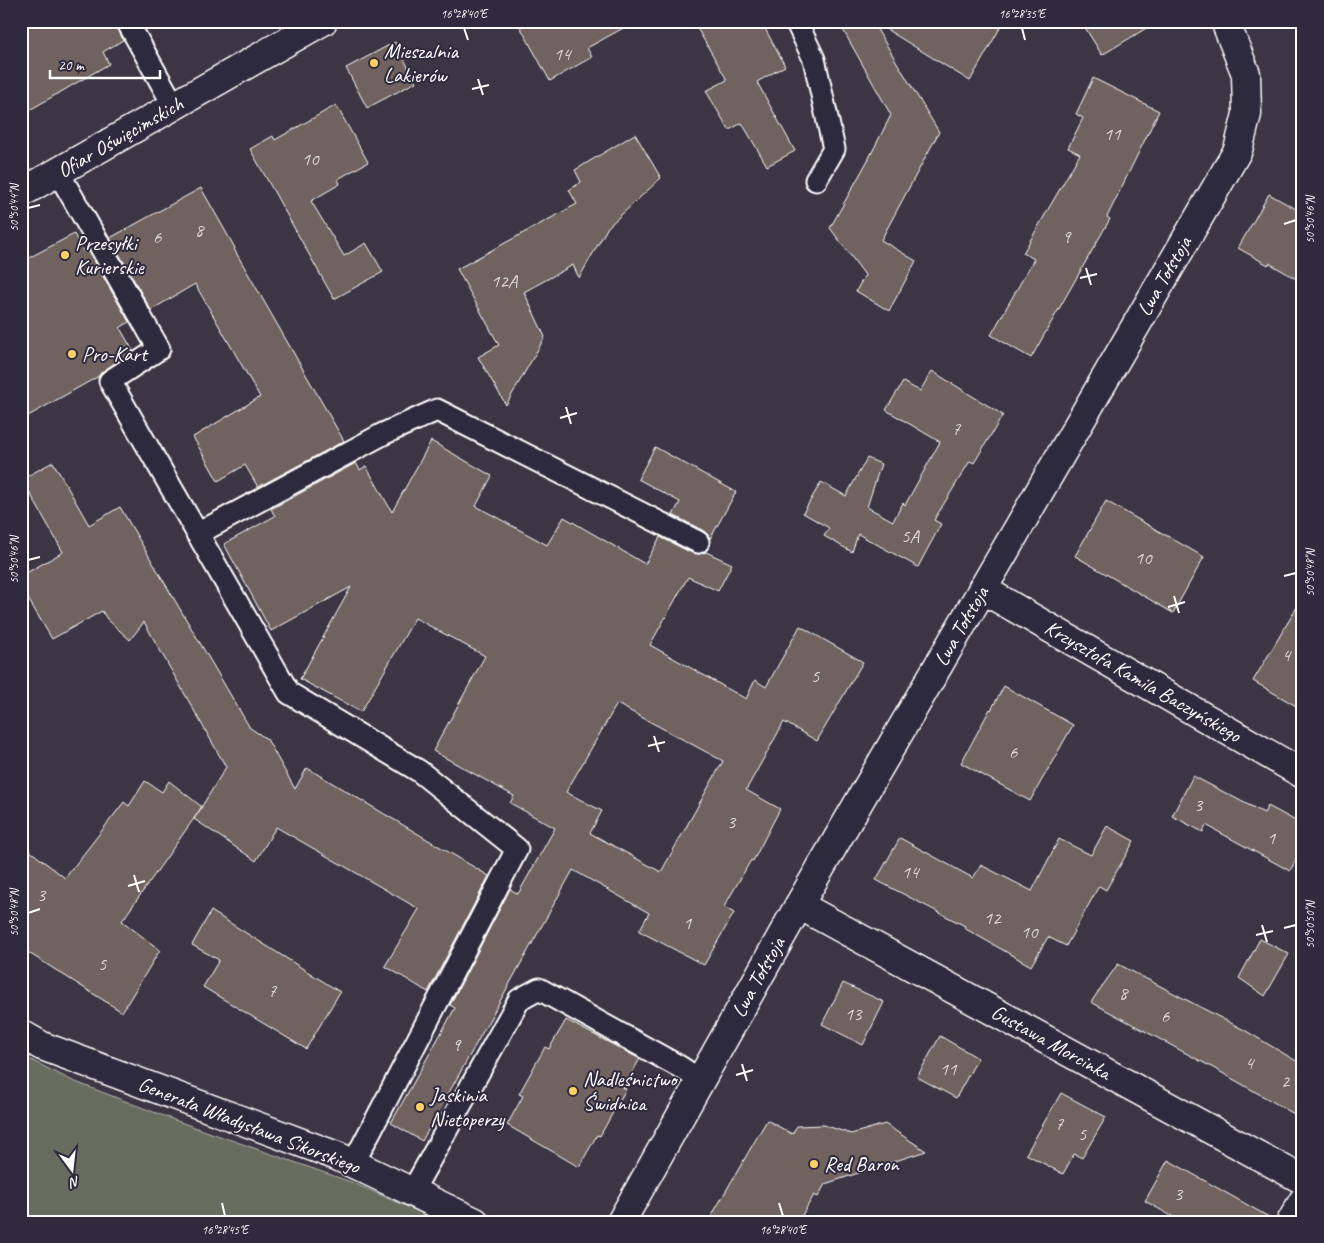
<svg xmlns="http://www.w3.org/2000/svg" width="1324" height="1243" font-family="Caveat,sans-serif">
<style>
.green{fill:#686c5e;stroke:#b4b6ae}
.building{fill:#6f635f;stroke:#fff;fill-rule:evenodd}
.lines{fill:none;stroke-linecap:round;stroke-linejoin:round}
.service-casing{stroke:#fff;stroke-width:25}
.minor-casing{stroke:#fff;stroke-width:31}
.tertiary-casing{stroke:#fff;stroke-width:31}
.service{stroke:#2f2a3d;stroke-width:21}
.minor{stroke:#2f2a3d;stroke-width:28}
.tertiary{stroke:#2f2a3d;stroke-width:28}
.ticks{fill:none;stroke:#fff;stroke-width:2}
.poi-dot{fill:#ffd166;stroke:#2f2a3d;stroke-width:2}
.labels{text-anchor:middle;stroke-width:4;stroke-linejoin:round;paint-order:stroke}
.number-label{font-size:19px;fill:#dbd8d7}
.poi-label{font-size:21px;fill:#fff;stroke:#2f2a3d;text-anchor:start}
.street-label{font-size:21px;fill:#fff;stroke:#2f2a3d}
.neatline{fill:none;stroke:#fff;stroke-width:2}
.ticks-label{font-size:12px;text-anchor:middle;fill:#fff}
</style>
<rect width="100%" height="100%" fill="#3c3544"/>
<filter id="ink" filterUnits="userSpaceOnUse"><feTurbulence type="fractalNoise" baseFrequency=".02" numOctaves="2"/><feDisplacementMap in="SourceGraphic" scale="10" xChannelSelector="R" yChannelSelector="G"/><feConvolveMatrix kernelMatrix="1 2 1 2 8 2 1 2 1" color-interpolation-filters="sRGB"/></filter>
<g filter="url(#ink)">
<path class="green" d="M21,1055L73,1081L177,1121L351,1182L442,1222H21Z"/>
<path class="building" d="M21,21H115L123,40L103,52L109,64L21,115Z
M141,21H156L145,28Z
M517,21H636L587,48L592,57L550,81Z
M693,21H761L785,66L757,82L795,151L767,166L742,123L729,130L706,91L727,80Z
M838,21H872L939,132L881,240L916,261L889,311L856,291L865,275L830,228L868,160L891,115Z
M873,21H1004L970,81Z
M1081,21H1158L1102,55Z
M395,42L416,82L367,108L346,68Z
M1093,78L1159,111L1107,217L1110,219L1031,358L991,335L1034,259L1023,253L1080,154L1068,148L1083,118L1076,114Z
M336,105L368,162L338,179L340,184L311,201L344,256L366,243L383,272L334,299L250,149L273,136L275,140Z
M635,134L661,178L608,227L579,278L573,265L524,292L545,337L506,405L478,357L499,345L457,269L577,204L569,190L581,182L575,170Z
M201,188L235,248L234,249L344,441L258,487L245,465L218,481L193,437L260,397L195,284L151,310L110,238Z
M1269,194L1303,213V283L1269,263L1268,265L1238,248Z
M74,234L84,252L88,250L129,322L120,328L133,351L103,371L99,376L21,420V262Z
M932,371L1003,415L974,463L970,461L934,520L941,524L918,567L858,534L852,552L824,536L829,528L803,513L821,482L846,496L867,458L881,464L867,507L893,521L903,503L905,505L940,442L886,410L903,382L920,391Z
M431,441L492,476L476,506L547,545L564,517L645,564L660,537L692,553L699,554L706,552L732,564L718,591L688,577L650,645L746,699L755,680L766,687L800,626L863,662L817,741L784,722L746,790L780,809L753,861L751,860L724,907L734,913L704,965L639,931L649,913L573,870L422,1141L391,1123L455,1008L450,1005L510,889L518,894L555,828L510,803L514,796L433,751L485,656L415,618L361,712L300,679L351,587L271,631L224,544L275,516L271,509L356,463L360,470L366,466L392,512ZM617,704L723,761L661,872L590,833L602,811L566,792Z
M655,447L736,492L710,539L708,535L704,531L673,515L680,502L638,479Z
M53,462L89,525L120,507L250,728L267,739L295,789L307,768L489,876L428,992L385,966L419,909L276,827L256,861L194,819L226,767L144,622L130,640L107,619L102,611L52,639L21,587V576L63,552L22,479Z
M1106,501L1204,557L1173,613L1075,556Z
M1303,597V710L1253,681Z
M1004,686L1073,725L1030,801L961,763L990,709L991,710Z
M1193,776L1264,813L1268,806L1303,825V847L1290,871L1206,825L1203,832L1172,816Z
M145,781L162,792L169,781L202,807L122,921L160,950L122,1012L21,948V844L65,878L124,802L129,806Z
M1107,826L1134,841L1106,890L1099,886L1066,946L1048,937L1031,966L964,928L965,926L876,880L900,838L973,878L981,865L1032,891L1059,839L1091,855Z
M211,911L340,992L306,1049L203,987L219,960L192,945Z
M1260,939L1289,954L1265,996L1239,978Z
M1118,964L1246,1031L1303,1065V1119L1217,1070L1091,1002Z
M843,983L884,1002L863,1045L822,1024Z
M566,1020L640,1059L623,1088L626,1089L600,1136L597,1135L579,1167L507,1125L523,1096L519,1094L545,1047L549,1049Z
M940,1036L978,1058L956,1098L917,1077Z
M1061,1093L1106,1117L1082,1158L1074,1154L1063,1174L1026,1154Z
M767,1120L792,1134L797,1126L824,1125L851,1134L885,1124L926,1151L825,1184L818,1197L814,1195L798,1222H708Z
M1168,1160L1276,1221L1275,1222H1182L1145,1201Z"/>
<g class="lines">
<g class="service-casing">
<path id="service" d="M127,21L174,106
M796,21L814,59L834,149L816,180
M58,172L159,349L110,381L289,693L419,771L517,849L353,1164
M197,534L383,434L437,410L698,542
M412,1192L519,1000L539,989L680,1067L700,1080"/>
</g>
<g class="minor-casing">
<path id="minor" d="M982,589L1303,774
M799,905L1303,1180
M621,1222L799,905L1238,150L1247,114L1246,74L1225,21
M1291,1222L1303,1201"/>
</g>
<g class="tertiary-casing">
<path id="tertiary" d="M21,193L323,21
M21,1034L42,1046L337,1156L475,1222"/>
</g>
<use href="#service" class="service"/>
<use href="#minor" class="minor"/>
<use href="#tertiary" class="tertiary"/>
</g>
</g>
<path class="ticks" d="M464,28L468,40M1022,28L1025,40M478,79L483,95M472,89L489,85M28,208L40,205M1284,224L1296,220M1086,268L1091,285M1080,278L1097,274M566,407L571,424M560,418L577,413M28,560L40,557M1284,576L1296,573M1174,596L1179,613M1168,607L1185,602M654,736L659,752M648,746L665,742M134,875L139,892M128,886L145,881M28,913L40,909M1262,925L1267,942M1284,928L1296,925M1256,935L1273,931M742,1064L747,1081M736,1075L753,1070M222,1203L225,1216M779,1203L783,1216"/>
<g class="poi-dot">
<circle cx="374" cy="63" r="5"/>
<circle cx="65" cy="255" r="5"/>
<circle cx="72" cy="354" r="5"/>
<circle cx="573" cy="1091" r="5"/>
<circle cx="420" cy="1107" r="5"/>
<circle cx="814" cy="1164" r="5"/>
</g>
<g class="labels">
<g class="number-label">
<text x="562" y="60">14</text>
<text x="1112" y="140">11</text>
<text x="310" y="165">10</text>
<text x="199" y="236">8</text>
<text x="157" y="243">6</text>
<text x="1066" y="243">9</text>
<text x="504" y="287">12A</text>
<text x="956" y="435">7</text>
<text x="910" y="542">5A</text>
<text x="1143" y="564">10</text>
<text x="1286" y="661">4</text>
<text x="815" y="682">5</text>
<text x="1013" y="758">6</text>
<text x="1198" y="811">3</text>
<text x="731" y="828">3</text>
<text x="1271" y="844">1</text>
<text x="910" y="878">14</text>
<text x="41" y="901">3</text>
<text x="992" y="924">12</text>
<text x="687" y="929">1</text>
<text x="1029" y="938">10</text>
<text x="102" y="970">5</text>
<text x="272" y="997">7</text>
<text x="1123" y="999">8</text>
<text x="853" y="1020">13</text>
<text x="1165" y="1022">6</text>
<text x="456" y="1051">9</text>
<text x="1249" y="1069">4</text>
<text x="948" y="1075">11</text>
<text x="1285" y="1087">2</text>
<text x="1059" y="1130">7</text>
<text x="1082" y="1140">5</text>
<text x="1178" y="1200">3</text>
</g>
<g class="poi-label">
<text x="384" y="58">Mieszalnia<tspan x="384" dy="24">Lakierów</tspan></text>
<text x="75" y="250">Przesyłki<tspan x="75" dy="24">Kurierskie</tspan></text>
<text x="82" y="361">Pro-Kart</text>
<text x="583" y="1086">Nadleśnictwo<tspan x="583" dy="24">Świdnica</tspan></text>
<text x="430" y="1102">Jaskinia<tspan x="430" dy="24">Nietoperzy</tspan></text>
<text x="824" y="1171">Red Baron</text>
</g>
<g class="street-label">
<text transform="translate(120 137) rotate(-30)" y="7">Ofiar Oświęcimskich</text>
<text transform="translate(1164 276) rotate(-60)" y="7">Lwa Tołstoja</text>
<text transform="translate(961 626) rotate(-60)" y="7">Lwa Tołstoja</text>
<text transform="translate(1143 681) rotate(30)" y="7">Krzysztofa Kamila Baczyńskiego</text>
<text transform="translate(758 977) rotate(-61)" y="7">Lwa Tołstoja</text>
<text transform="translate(1051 1042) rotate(29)" y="7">Gustawa Morcinka</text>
<text transform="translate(249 1125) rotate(21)" y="7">Generała Władysława Sikorskiego</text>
</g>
</g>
<rect width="1324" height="1243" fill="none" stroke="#2f2a3d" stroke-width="55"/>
<g transform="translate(72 1170) rotate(165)" stroke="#2f2a3d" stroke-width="4" paint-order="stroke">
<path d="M0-4L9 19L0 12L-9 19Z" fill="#ffffff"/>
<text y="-8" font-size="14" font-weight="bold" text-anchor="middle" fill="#ffffff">N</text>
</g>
<path d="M50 70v8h110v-8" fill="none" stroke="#ffffff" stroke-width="2.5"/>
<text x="58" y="70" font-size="15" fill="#ffffff" stroke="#2f2a3d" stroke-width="4" paint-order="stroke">20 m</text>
<rect x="28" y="28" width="1268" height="1188" class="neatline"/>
<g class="ticks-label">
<text x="464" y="18">16°28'40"E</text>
<text x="1022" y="18">16°28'35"E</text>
<text transform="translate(14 208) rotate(-90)" y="4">50°50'44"N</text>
<text transform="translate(1310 220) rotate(-90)" y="4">50°50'46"N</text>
<text transform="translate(14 560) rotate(-90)" y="4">50°50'46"N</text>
<text transform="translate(1310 573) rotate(-90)" y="4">50°50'48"N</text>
<text transform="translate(14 913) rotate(-90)" y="4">50°50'48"N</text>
<text transform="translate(1310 925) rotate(-90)" y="4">50°50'50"N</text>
<text x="225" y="1234">16°28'45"E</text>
<text x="783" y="1234">16°28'40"E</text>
</g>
</svg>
